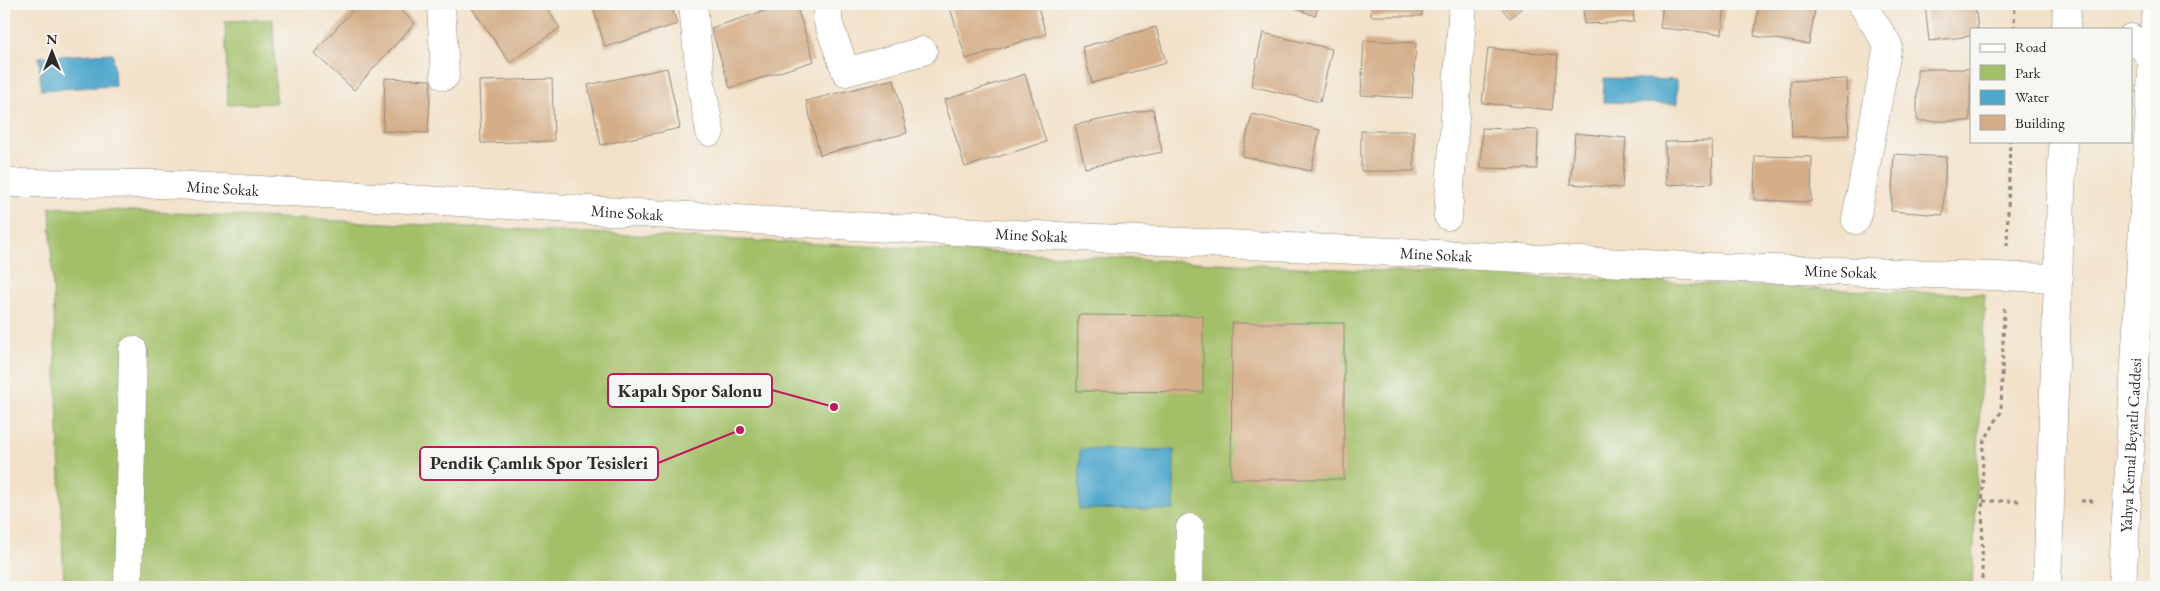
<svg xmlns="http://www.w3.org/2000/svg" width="2160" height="591" font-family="'EB Garamond',serif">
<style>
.green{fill:#a2c067;stroke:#667649}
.water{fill:#4fa8cc;stroke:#3d6a7c}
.building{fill:#d4ae88}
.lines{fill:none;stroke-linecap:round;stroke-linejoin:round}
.minor-casing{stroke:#8e867a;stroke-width:29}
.major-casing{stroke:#8e867a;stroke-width:29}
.path{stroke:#8e867a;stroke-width:3;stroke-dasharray:4 4;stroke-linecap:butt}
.minor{stroke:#fff;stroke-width:28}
.major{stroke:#fff;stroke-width:28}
.labels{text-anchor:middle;stroke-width:5;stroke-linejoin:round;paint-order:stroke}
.street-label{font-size:16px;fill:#2b2b2b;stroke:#f6f6f2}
.leader{fill:none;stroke:#c2185b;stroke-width:2}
.callout-dot{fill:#c2185b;stroke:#f6f6f2;stroke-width:2}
.callout{fill:#f6f6f2;stroke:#c2185b;stroke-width:2}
.callout-label{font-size:18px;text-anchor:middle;font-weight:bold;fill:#2b2b2b}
</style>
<rect width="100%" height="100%" fill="#f6f6f2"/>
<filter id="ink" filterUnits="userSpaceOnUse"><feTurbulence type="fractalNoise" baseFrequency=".02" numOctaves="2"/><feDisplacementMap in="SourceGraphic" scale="10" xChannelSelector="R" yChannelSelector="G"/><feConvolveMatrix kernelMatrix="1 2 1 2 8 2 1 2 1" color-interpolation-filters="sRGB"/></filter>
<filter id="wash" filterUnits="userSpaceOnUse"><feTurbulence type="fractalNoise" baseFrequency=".0096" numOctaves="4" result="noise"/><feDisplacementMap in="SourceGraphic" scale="20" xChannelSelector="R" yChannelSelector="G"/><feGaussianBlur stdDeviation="1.12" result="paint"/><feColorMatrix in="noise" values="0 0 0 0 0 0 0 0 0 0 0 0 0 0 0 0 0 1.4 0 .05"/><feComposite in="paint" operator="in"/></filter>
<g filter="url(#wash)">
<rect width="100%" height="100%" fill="#f2e1c8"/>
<path class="green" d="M273,19L276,103L228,105L225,21Z
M50,207L1425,273C1612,277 1799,291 1985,294L1972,587H64Z"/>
<path class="water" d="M113,53L115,86L41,90L39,57Z
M1604,78L1677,80V104L1603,102Z
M1080,449L1174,450V510L1079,509Z"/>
<g id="blocks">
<path class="building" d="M358,4H394L415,23L354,90L314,53Z
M469,4H544L560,28L510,63Z
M592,4H671L677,24L605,47Z
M786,4H796L814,61L730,88L711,28Z
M949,4H1037L1046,34L966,59Z
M1285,4H1319L1315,16Z
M1371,4H1422V16H1371Z
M1498,4H1526L1510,18Z
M1583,4H1633L1634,22L1584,24Z
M1663,4H1725L1722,34L1660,28Z
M1759,4H1816L1809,44L1754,36Z
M1925,4H1975L1978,29H1971V36L1929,41Z
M1156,27L1166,63L1092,83L1082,47Z
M1263,33L1332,49L1320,102L1251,86Z
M1364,40L1416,43L1412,98L1361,95Z
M1488,48L1558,55L1552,110L1482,103Z
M667,68L680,128L601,145L588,85Z
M1917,69H1970V121H1917Z
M1025,74L1046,142L965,167L944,100Z
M385,78L431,80L428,133L383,131Z
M552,79L554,141L481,143L479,81Z
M894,79L907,133L820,155L806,101Z
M1847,79L1849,135L1792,137L1790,81Z
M1153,109L1162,152L1085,168L1075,125Z
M1252,114L1320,130L1311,171L1242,156Z
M1482,128L1538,130L1537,169L1481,168Z
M1361,131H1414V171H1361Z
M1575,133L1626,138L1622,188L1570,184Z
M1712,141L1713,183L1666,185L1665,142Z
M1894,154L1946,157L1943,215L1891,211Z
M1755,156L1812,157L1811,202L1754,200Z
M1078,315L1203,316V392L1077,391Z
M1232,323H1344V479H1231Z"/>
</g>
</g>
<g filter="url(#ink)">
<use href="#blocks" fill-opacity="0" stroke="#8e867a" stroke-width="1"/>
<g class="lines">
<g class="minor-casing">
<g id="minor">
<path d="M441,4L445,76"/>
<path d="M693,4L700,77L710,132"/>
<path d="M828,4V22L846,72L923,51"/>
<path id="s1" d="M4,183L159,184L870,227L1709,267L2059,278"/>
<path d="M1448,216L1463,4"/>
<path d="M1856,220L1888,45L1862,4"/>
<path d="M128,587L133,350"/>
<path d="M1189,587L1190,528"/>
</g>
</g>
<g class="major-casing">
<g id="major">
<path d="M2066,29L2067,4"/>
<path d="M2131,38L2145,49L2153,65"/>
<path d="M2047,587L2063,141"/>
<path id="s2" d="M2122,587L2156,4"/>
</g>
</g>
<path class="path" d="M2014,29L2015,4
M2007,246L2010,141
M1983,501H2020
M2081,501H2097
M1982,587L1983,443L2001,412L2004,308"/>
<use href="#minor" class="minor"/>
<use href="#major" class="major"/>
</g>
</g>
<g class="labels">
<g class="street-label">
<text dy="6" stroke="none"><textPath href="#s1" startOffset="219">Mine Sokak</textPath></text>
<text dy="6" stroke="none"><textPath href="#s1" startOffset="624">Mine Sokak</textPath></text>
<text dy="6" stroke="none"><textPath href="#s1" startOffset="1029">Mine Sokak</textPath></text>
<text dy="6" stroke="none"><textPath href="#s1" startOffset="1434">Mine Sokak</textPath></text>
<text dy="6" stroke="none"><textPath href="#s1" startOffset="1839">Mine Sokak</textPath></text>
<text dy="6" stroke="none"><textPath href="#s2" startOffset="142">Yahya Kemal Beyatlı Caddesi</textPath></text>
</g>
</g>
<path class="leader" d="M834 407L772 390M740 430L658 463"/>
<g class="callout-dot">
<circle cx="834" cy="407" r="5"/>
<circle cx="740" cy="430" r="5"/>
</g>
<g class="callout">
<rect x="608" y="374" width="164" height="33" rx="5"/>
<rect x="420" y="447" width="238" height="33" rx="5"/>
</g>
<g class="callout-label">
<text x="690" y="397">Kapalı Spor Salonu</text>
<text x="539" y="469">Pendik Çamlık Spor Tesisleri</text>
</g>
<rect width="2160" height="591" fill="none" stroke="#f6f6f2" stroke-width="20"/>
<rect x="1970" y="28" width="162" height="115" fill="#f6f6f2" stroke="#a5a5a2"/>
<rect x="1980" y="44" width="25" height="8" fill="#ffffff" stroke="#a5a5a2"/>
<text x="2015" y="52" font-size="15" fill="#2b2b2b">Road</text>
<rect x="1980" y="65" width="25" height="15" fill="#a2c067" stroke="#a5a5a2"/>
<text x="2015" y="78" font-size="15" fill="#2b2b2b">Park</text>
<rect x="1980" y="90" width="25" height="15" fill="#4fa8cc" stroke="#a5a5a2"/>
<text x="2015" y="102" font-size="15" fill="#2b2b2b">Water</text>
<rect x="1980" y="115" width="25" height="15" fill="#d4ae88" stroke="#a5a5a2"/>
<text x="2015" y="128" font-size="15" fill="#2b2b2b">Building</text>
<g transform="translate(52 52)" stroke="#f6f6f2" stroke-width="4" paint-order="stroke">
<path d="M0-4L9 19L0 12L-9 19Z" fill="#2b2b2b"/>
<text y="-8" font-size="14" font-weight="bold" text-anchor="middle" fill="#2b2b2b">N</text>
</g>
</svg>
